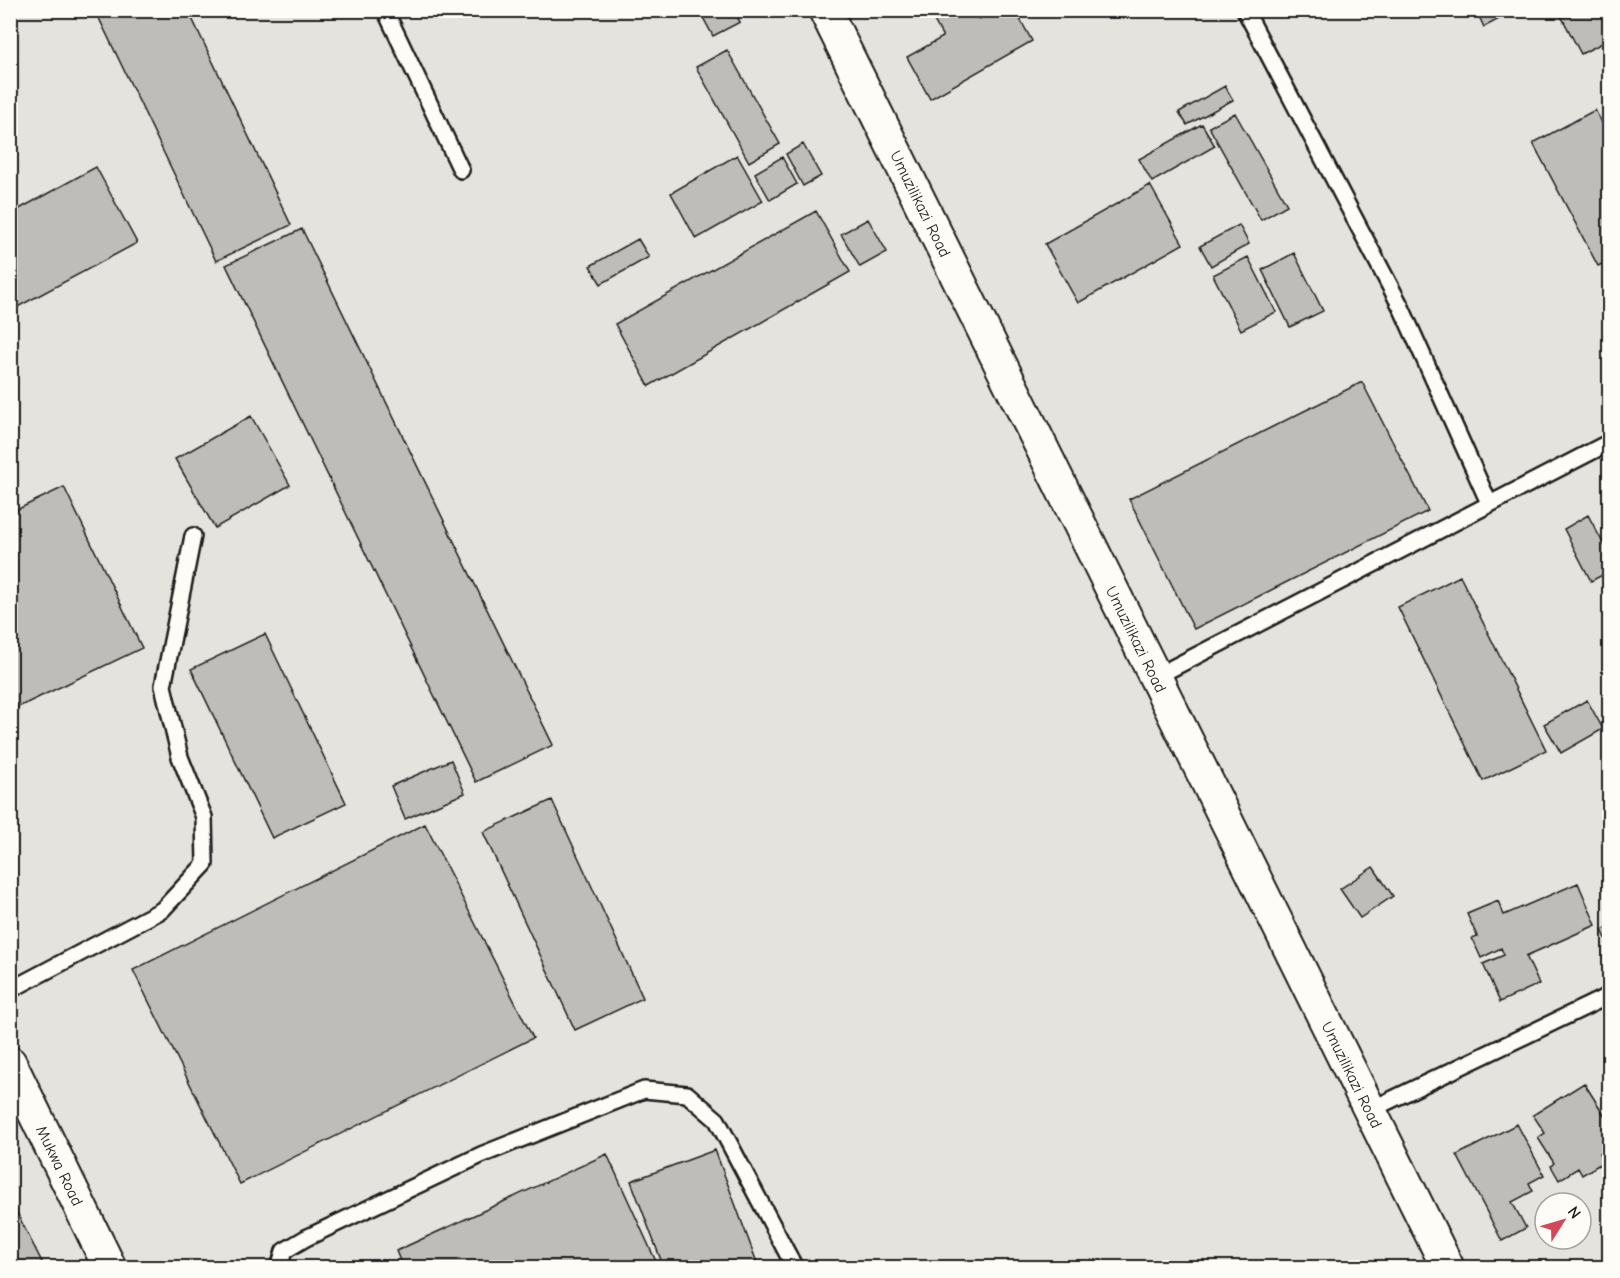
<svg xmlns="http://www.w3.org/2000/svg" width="1620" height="1278" font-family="'Comic Neue',sans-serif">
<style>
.built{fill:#e4e3de;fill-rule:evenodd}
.building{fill:#bebdba;stroke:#1c1c1c;stroke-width:1.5}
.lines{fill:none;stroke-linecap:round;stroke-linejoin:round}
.lane-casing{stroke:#1c1c1c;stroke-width:20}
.street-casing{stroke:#1c1c1c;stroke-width:36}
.lane{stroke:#fdfcf7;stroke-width:15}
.street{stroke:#fdfcf7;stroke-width:32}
.labels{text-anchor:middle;stroke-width:6;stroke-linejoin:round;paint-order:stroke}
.street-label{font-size:16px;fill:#1c1c1c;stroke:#fdfcf7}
</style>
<rect width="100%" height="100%" fill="#f4f3ee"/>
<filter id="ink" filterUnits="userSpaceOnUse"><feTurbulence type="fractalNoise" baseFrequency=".0167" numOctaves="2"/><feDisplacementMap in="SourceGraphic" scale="12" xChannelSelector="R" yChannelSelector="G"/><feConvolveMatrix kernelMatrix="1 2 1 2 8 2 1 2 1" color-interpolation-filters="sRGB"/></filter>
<g filter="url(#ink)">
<path class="built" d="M10,11H1609V1267H11ZM1545,1203H1581V1239H1545Z"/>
<path class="building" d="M95,10H188L291,225L216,261Z
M699,10H733L740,22L713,36Z
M940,10H974L979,19L995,10H1015L1032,41L930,99L907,57L943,37L931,15Z
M1476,10H1516L1484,27Z
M1558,10H1610V39L1581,54Z
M727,50L780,144L749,162L696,67Z
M1225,86L1233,100L1187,125L1179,112Z
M1595,110L1610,137V260L1598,266L1533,143Z
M1235,113L1287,205L1261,220L1209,127Z
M1202,124L1215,146L1152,182L1139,159Z
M803,144L821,176L803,186L786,154Z
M737,155L763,201L696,239L671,193Z
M782,157L797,184L770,200L755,173Z
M96,167L137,243L10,311V214Z
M1150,185L1183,244L1078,303L1045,244Z
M816,211L850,272L649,386L615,324Z
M868,219L887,252L860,267L841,234Z
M1239,225L1249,244L1211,266L1200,246Z
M302,229L553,745L476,782L226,265Z
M638,239L649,257L601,284L590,266Z
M1294,253L1323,311L1290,327L1262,270Z
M1248,257L1276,312L1241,330L1213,275Z
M1362,382L1428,511L1194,629L1129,499Z
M251,416L290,485L215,528L175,459Z
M64,487L142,648L10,711V513Z
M1588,515L1610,556V571L1591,581L1564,529Z
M1460,576L1546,750L1483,781L1398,607Z
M265,634L346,803L272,838L191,669Z
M1587,700L1603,729L1561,753L1544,724Z
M451,760L465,793L405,819L391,786Z
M552,800L643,998L575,1030L483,832Z
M425,824L533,1038L240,1184L133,970Z
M1373,867L1393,896L1360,918L1340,889Z
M1578,883L1596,925L1526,956L1539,984L1500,1002L1483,964L1504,955L1501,948L1481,958L1472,938L1477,936L1467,914L1498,901L1504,915Z
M1610,926V947L1602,930Z
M1584,1083L1610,1124V1147L1600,1153L1605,1161L1582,1175L1578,1168L1559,1180L1551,1166L1554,1163L1538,1138L1545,1133L1533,1115Z
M1517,1124L1544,1175L1529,1183L1533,1191L1512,1202L1526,1228L1502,1241L1457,1155Z
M715,1150L759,1268H664L631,1181Z
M607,1154L659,1268H403L396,1251Z
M10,1199L45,1268H10Z"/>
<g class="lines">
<g class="lane-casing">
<path id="lane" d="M385,10L461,170
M1245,10L1401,307L1489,503
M1155,677L1610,442
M10,990L162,910L205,864L204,817L180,757L163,686L193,536
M1370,1110L1610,995
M279,1268L284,1251L306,1238L481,1155L644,1090L687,1094L717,1120L795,1268"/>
</g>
<g class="street-casing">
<g id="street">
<path id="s1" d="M825,10L1448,1268"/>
<path id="s2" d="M10,1063L110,1268"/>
</g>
</g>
<use href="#lane" class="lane"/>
<use href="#street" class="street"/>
</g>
</g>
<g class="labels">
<g class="street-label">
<text dy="6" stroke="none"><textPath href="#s1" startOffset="216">Umuzilikazi Road</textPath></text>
<text dy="6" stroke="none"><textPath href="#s1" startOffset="702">Umuzilikazi Road</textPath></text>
<text dy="6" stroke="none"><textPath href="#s1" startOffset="1188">Umuzilikazi Road</textPath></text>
<text dy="6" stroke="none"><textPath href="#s2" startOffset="114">Mukwa Road</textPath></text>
</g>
</g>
<rect width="1620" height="1278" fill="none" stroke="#fdfcf7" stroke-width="36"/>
<rect x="18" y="18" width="1584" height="1242" fill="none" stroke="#1c1c1c" stroke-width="2" filter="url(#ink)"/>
<g transform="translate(1563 1221) rotate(53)"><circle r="28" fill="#fdfcf7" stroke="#a3a29f" stroke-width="1.5"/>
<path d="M0-4.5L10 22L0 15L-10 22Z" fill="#d1495b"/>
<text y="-9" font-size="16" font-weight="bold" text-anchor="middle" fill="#1c1c1c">N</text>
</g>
</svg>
